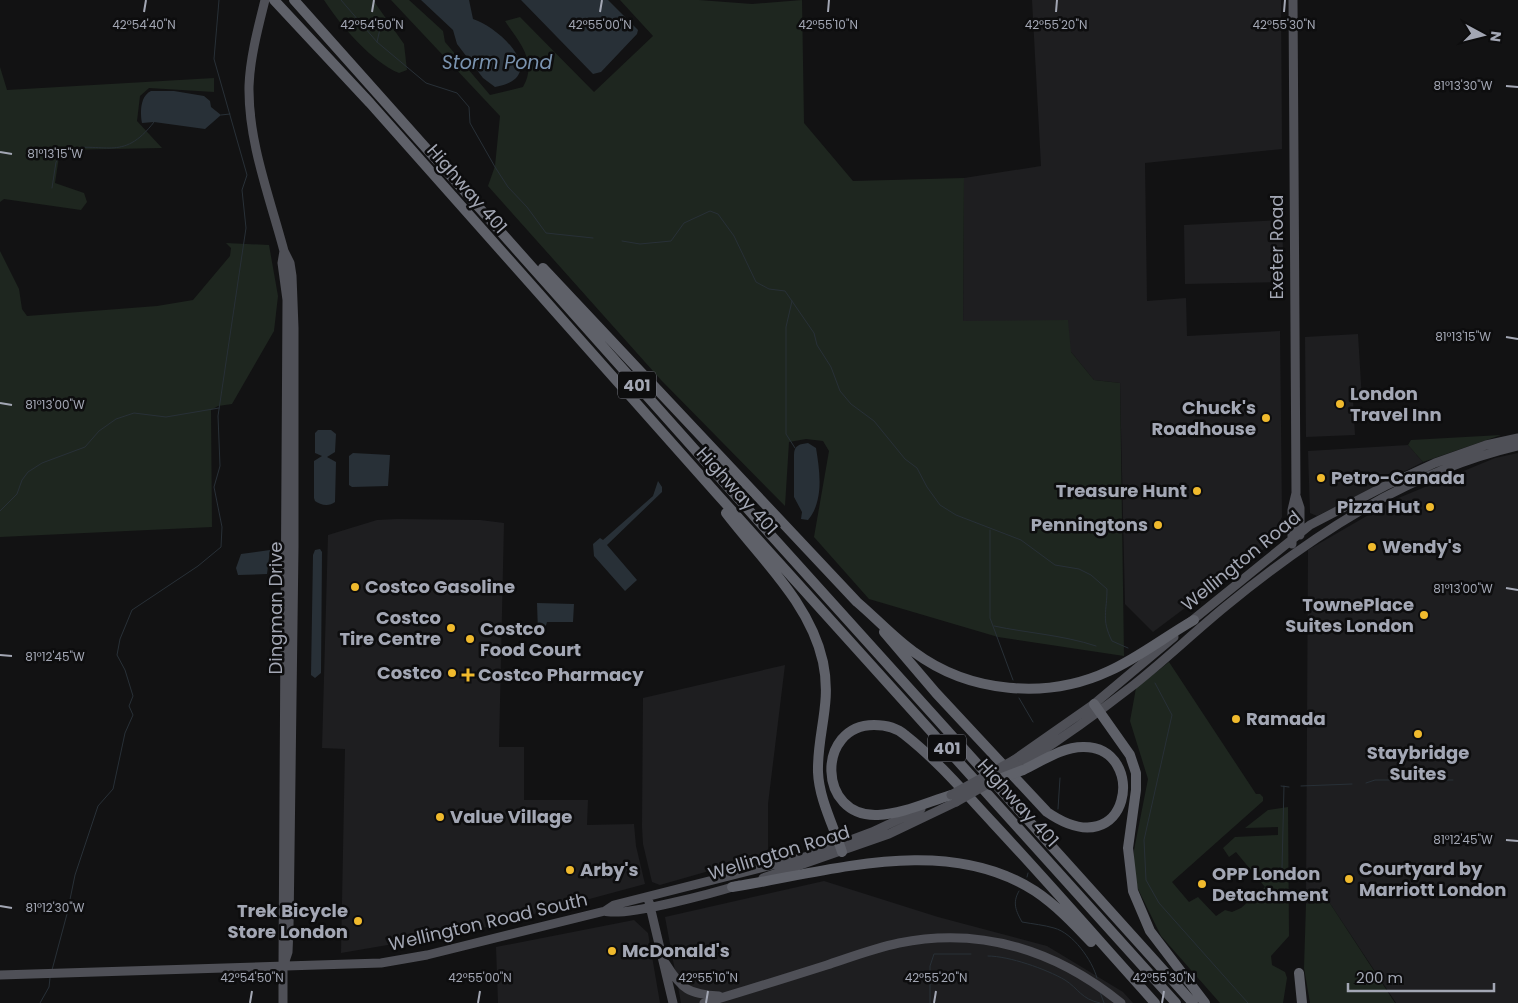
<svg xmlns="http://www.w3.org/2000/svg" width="1518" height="1003" font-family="Poppins,sans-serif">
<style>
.built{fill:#1e1e20}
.green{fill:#1e261f}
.water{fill:#283037}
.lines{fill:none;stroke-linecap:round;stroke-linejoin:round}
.stream{stroke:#283037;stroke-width:1}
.major{stroke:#4f5057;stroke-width:9}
.highway{stroke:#5f6169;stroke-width:10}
.major-bridge{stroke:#4f5057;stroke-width:9}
.highway-bridge{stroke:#5f6169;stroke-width:10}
.ticks{fill:none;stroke:#a3a7b4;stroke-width:2}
.poi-dot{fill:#f0ba2d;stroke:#0d0d0e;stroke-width:2}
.labels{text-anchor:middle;stroke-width:5;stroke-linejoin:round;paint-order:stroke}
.shield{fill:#0d0d0e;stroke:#767982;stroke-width:1}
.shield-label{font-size:16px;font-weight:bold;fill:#a3a7b4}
.street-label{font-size:18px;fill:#a3a7b4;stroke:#0d0d0e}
.poi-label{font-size:18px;font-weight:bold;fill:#a3a7b4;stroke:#0d0d0e;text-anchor:start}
.water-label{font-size:19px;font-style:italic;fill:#7a93af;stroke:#0d0d0e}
.ticks-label{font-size:12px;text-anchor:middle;fill:#a3a7b4;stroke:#0d0d0e;stroke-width:5;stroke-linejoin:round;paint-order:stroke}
</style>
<rect width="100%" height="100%" fill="#121213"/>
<path class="built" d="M1032,0H1281L1282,149L1145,163L1147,301L1186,298L1187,336L1280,331L1282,517L1265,548L1153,632L1125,604L1120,383L1094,380L1071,352L963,322L964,178L1041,166Z
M1282,220L1284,282L1185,284L1184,225Z
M1358,334L1362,400H1353L1355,435L1306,437L1305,337Z
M1408,445L1423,462L1317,516L1310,513L1308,451Z
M1518,453V1003H1396L1329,902L1306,904L1308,550L1396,499L1495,458Z
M397,519L480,520L504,523L499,747H524V800H588L587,825L634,824L636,846L645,884L475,930L341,953L345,749L322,748L328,535L377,520Z
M785,665L768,804V854L660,885L652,882L643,844L642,827L643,698Z
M824,881L938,917L1047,946L1123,992L1133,1003H681L665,917Z
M634,920L648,933L660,1003H498L496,947Z"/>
<path class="green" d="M324,0H373L404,44L407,70L399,73C372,62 340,25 324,0Z
M391,0H409L443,31L445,42L490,95L523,87C538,61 519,42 505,21L520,17L594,92L653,36L620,0H699L752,4L802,0L804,123L853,181L964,178L963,321L1068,320L1071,352L1094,380L1120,383L1124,656L998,637L869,599L814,537L829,451L823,441L806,439L789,442L785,506L661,380L488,186L495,166L500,116Z
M0,67L7,90L214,78V92L149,88L140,96L137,121L162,148L60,150L55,183L84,193L87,202L81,210L4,199L0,202Z
M226,243L269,245L278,296L274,331L232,404L218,406L211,410L212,527L0,537V251L19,289L22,309L27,316L157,306L193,300L230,256L231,248Z
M1501,435L1423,462L1408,445L1411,440Z
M1169,662L1256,794H1260L1263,797V801L1172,882L1189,902L1198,897L1216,916L1225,910L1232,912L1241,908L1265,887L1236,852L1229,857L1223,848L1235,837L1278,835V827L1245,828L1268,810L1288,807L1289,936L1271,956L1272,965L1285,972L1287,978L1283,1003H1220L1161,936L1138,889L1134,872V850L1148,779L1130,721L1136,688Z
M1329,902L1395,1003H1310L1304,968L1306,904Z"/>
<path class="water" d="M421,0H469L473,19C501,28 551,77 495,87L483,78L457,44L453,30Z
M521,0H608L638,30L637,34L601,72L593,74Z
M151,91H174L204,96L210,101L211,107L221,115L205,129L154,122L142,123C140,113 140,96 151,91Z
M331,430L336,434L335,452L327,457L336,462L335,502C329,507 320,505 315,501L314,498V461L322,456L315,453V433L318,430Z
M808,443L816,448C820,472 824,501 808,520L801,519L802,512L794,497V455C794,445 800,444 808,443Z
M353,453L390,455L388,486L352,487L349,485V456Z
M658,481L662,487V492L607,545L637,580L625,591L594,556L593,544L600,538L603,540L653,496Z
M320,549L322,552L321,673L315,678L311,675L313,555L315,550Z
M270,550L267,574L238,575L236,568L241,554Z
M537,603L574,604L573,622H547L544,632H538Z"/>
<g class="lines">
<path class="stream" d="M341,0L377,42L426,83L457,93L469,107L470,123L495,167L508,187L527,207L546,233L593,238
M377,42L380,29
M221,115L230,114
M52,188L56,162L64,150C103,140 122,164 154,122
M622,241L640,244L671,241L684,223L710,211L718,214L734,236L756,282L769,289L785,291L814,333L817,345L831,367L840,391L851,404L874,421L905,459L917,468L927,487L940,505L956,515L1021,540L1055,565L1079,569L1091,575L1107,589C1107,612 1101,619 1112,641L1128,648
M792,301L786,327V434L795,448
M0,511L17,494L22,480L28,472L42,463L85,447L99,431L116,419L134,413L166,417L219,408
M990,530V618L1013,680
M994,626C1027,633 1063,635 1096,646
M1155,683L1172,715L1144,840L1146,880L1159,903L1248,1003
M1019,698L1033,722
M1416,780H1453
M1366,783L1375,780H1398
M1281,786L1289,787
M1301,786L1352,784
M1058,809L1060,778
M1282,869L1284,786
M1027,877L1028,873
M1019,891C1012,903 1016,911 1022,922C1033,924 1044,925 1054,928C1073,933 1092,960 1097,978
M988,956C1009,956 1046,969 1065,980C1079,989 1081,999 1100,1003
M52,970L67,914L75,875L98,806L113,789L125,733L133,715L129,706L133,696L125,670L117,655L120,639L132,610L198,566L221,547L222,527L214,487L220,466L218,416L246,228L242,190L247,175L214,59L219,0
M1100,992L1104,1003
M40,1003L49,987L50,978
M930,1003V966L934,954H971"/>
<path class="major" d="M265,0C258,28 250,58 249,86C248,142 270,198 284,251L290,263L292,276L294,328V547L289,928L288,952L283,967V1003
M1296,496L1300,508V535
M1292,544V510L1296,493L1293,0
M1189,623L1310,525L1385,486L1435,463L1486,445L1518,438
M1014,760L1094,704L1174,637
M1019,766C1057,742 1095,715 1131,687C1163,662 1193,633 1226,606C1313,535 1407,472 1518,446
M763,878L889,834L956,802
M649,902L673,1003
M605,911C622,918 717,892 739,885
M666,964C682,990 689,994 719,996
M283,965L287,300L282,263L284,251
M0,975L381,963L427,955L605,911L614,905L808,856L872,832L921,809
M704,1003C745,991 786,978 827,965C851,957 875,948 899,943C982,926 1057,951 1121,1003"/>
<path class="highway" d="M274,0L370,103L717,494L1176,1003
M294,0L770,534L1193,1003
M543,268L857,602C876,618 894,638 914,652C969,693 1047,700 1109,671C1138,658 1166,636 1194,620
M726,513C761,559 810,603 823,662C832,704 817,733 818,772C819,799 834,827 842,852
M884,632L936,693L1047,812C1131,870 1149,746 1083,747C1062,747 1042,761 1023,770
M1094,704L1130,755L1136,773V790L1128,848L1133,891L1150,931L1205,1003
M951,795C928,802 902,814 878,815C817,818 816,725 874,725C886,725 896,727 905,735C937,760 965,793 993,823C1048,882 1101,943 1155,1003
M732,887C829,872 945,833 1035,891C1056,905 1074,924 1091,942
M1299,973L1302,1003"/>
<path class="major-bridge" d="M951,795L1014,760
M956,802L1019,766"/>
<path class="highway-bridge" d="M997,780L1023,770"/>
</g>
<path class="ticks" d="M144,12L146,0M372,12L374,0M600,12L602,0M828,12L829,0M1056,12L1057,0M1284,12L1285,0M1506,86L1518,87M0,152L12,154M1506,337L1518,339M0,403L12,405M1506,588L1518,590M0,655L12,656M1506,840L1518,841M0,906L12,908M250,1003L252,991M478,1003L480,991M706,1003L708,991M934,1003L936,991M1162,1003L1164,991"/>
<g class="poi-dot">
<circle cx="1340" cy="404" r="5"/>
<circle cx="1266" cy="418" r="5"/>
<circle cx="1321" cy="478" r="5"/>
<circle cx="1197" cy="491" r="5"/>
<circle cx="1430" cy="507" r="5"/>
<circle cx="1158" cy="525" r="5"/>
<circle cx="1372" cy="547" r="5"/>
<circle cx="355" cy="587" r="5"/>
<circle cx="1424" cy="615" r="5"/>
<circle cx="451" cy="628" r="5"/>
<circle cx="470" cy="639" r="5"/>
<circle cx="452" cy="673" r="5"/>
<path d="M465.5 667.5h5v5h5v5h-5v5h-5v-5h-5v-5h5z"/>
<circle cx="1236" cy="719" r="5"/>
<circle cx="1418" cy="734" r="5"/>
<circle cx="440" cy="817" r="5"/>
<circle cx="570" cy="870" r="5"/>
<circle cx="1349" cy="879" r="5"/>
<circle cx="1202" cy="884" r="5"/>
<circle cx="358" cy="921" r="5"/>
<circle cx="612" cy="951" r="5"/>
</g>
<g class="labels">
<g class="shield">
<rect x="618" y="371.5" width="38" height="27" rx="4"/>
<rect x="928" y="734.5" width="38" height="27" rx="4"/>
</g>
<g class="shield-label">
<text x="637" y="391">401</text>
<text x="947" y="754">401</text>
</g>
<g class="street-label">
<text transform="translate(467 189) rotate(49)" y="6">Highway 401</text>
<text transform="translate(1277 247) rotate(-90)" y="6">Exeter Road</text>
<text transform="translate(737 491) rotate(48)" y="6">Highway 401</text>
<text transform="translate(1241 561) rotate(-39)" y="6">Wellington Road</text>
<text transform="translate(276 608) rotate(-90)" y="6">Dingman Drive</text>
<text transform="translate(1018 803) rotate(48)" y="6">Highway 401</text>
<text transform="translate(779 853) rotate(-17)" y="6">Wellington Road</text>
<text transform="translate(488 922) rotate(-13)" y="6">Wellington Road South</text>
</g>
<g class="poi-label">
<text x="1350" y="400">London<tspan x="1350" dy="21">Travel Inn</tspan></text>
<text x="1256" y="414" text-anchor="end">Chuck's<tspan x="1256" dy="21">Roadhouse</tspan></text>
<text x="1331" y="484">Petro-Canada</text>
<text x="1187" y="497" text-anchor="end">Treasure Hunt</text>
<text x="1420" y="513" text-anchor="end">Pizza Hut</text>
<text x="1148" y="531" text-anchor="end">Penningtons</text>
<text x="1382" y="553">Wendy's</text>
<text x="365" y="593">Costco Gasoline</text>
<text x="1414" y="611" text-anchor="end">TownePlace<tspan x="1414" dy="21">Suites London</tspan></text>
<text x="441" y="624" text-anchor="end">Costco<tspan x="441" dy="21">Tire Centre</tspan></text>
<text x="480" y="635">Costco<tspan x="480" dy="21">Food Court</tspan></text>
<text x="442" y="679" text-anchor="end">Costco</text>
<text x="478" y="681">Costco Pharmacy</text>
<text x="1246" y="725">Ramada</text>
<text x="1418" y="759" text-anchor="middle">Staybridge<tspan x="1418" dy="21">Suites</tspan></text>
<text x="450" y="823">Value Village</text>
<text x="1359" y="875">Courtyard by<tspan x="1359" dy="21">Marriott London</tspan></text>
<text x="580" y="876">Arby's</text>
<text x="1212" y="880">OPP London<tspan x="1212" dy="21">Detachment</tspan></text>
<text x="348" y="917" text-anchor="end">Trek Bicycle<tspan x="348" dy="21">Store London</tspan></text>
<text x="622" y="957">McDonald's</text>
</g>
<g class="water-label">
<text x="497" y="69">Storm Pond</text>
</g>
</g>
<g class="ticks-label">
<text x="144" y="29">42°54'40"N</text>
<text x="372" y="29">42°54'50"N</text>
<text x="600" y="29">42°55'00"N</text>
<text x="828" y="29">42°55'10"N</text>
<text x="1056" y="29">42°55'20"N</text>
<text x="1284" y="29">42°55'30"N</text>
<text x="1463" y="90">81°13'30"W</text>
<text x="55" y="158">81°13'15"W</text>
<text x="1463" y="341">81°13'15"W</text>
<text x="55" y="409">81°13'00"W</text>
<text x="1463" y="593">81°13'00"W</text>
<text x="55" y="661">81°12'45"W</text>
<text x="1463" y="844">81°12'45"W</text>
<text x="55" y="912">81°12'30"W</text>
<text x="252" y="982">42°54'50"N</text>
<text x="480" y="982">42°55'00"N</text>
<text x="708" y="982">42°55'10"N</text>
<text x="936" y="982">42°55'20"N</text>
<text x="1164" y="982">42°55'30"N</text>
</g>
<g transform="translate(1483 35) rotate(97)" stroke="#0d0d0e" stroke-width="4" paint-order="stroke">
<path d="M0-4L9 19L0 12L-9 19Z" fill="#a3a7b4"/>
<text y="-8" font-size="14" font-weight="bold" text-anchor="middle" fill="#a3a7b4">N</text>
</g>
<path d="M1348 983v8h146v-8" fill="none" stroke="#a3a7b4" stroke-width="2.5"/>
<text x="1356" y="983" font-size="15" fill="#a3a7b4" stroke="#0d0d0e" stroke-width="4" paint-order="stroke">200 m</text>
</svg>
